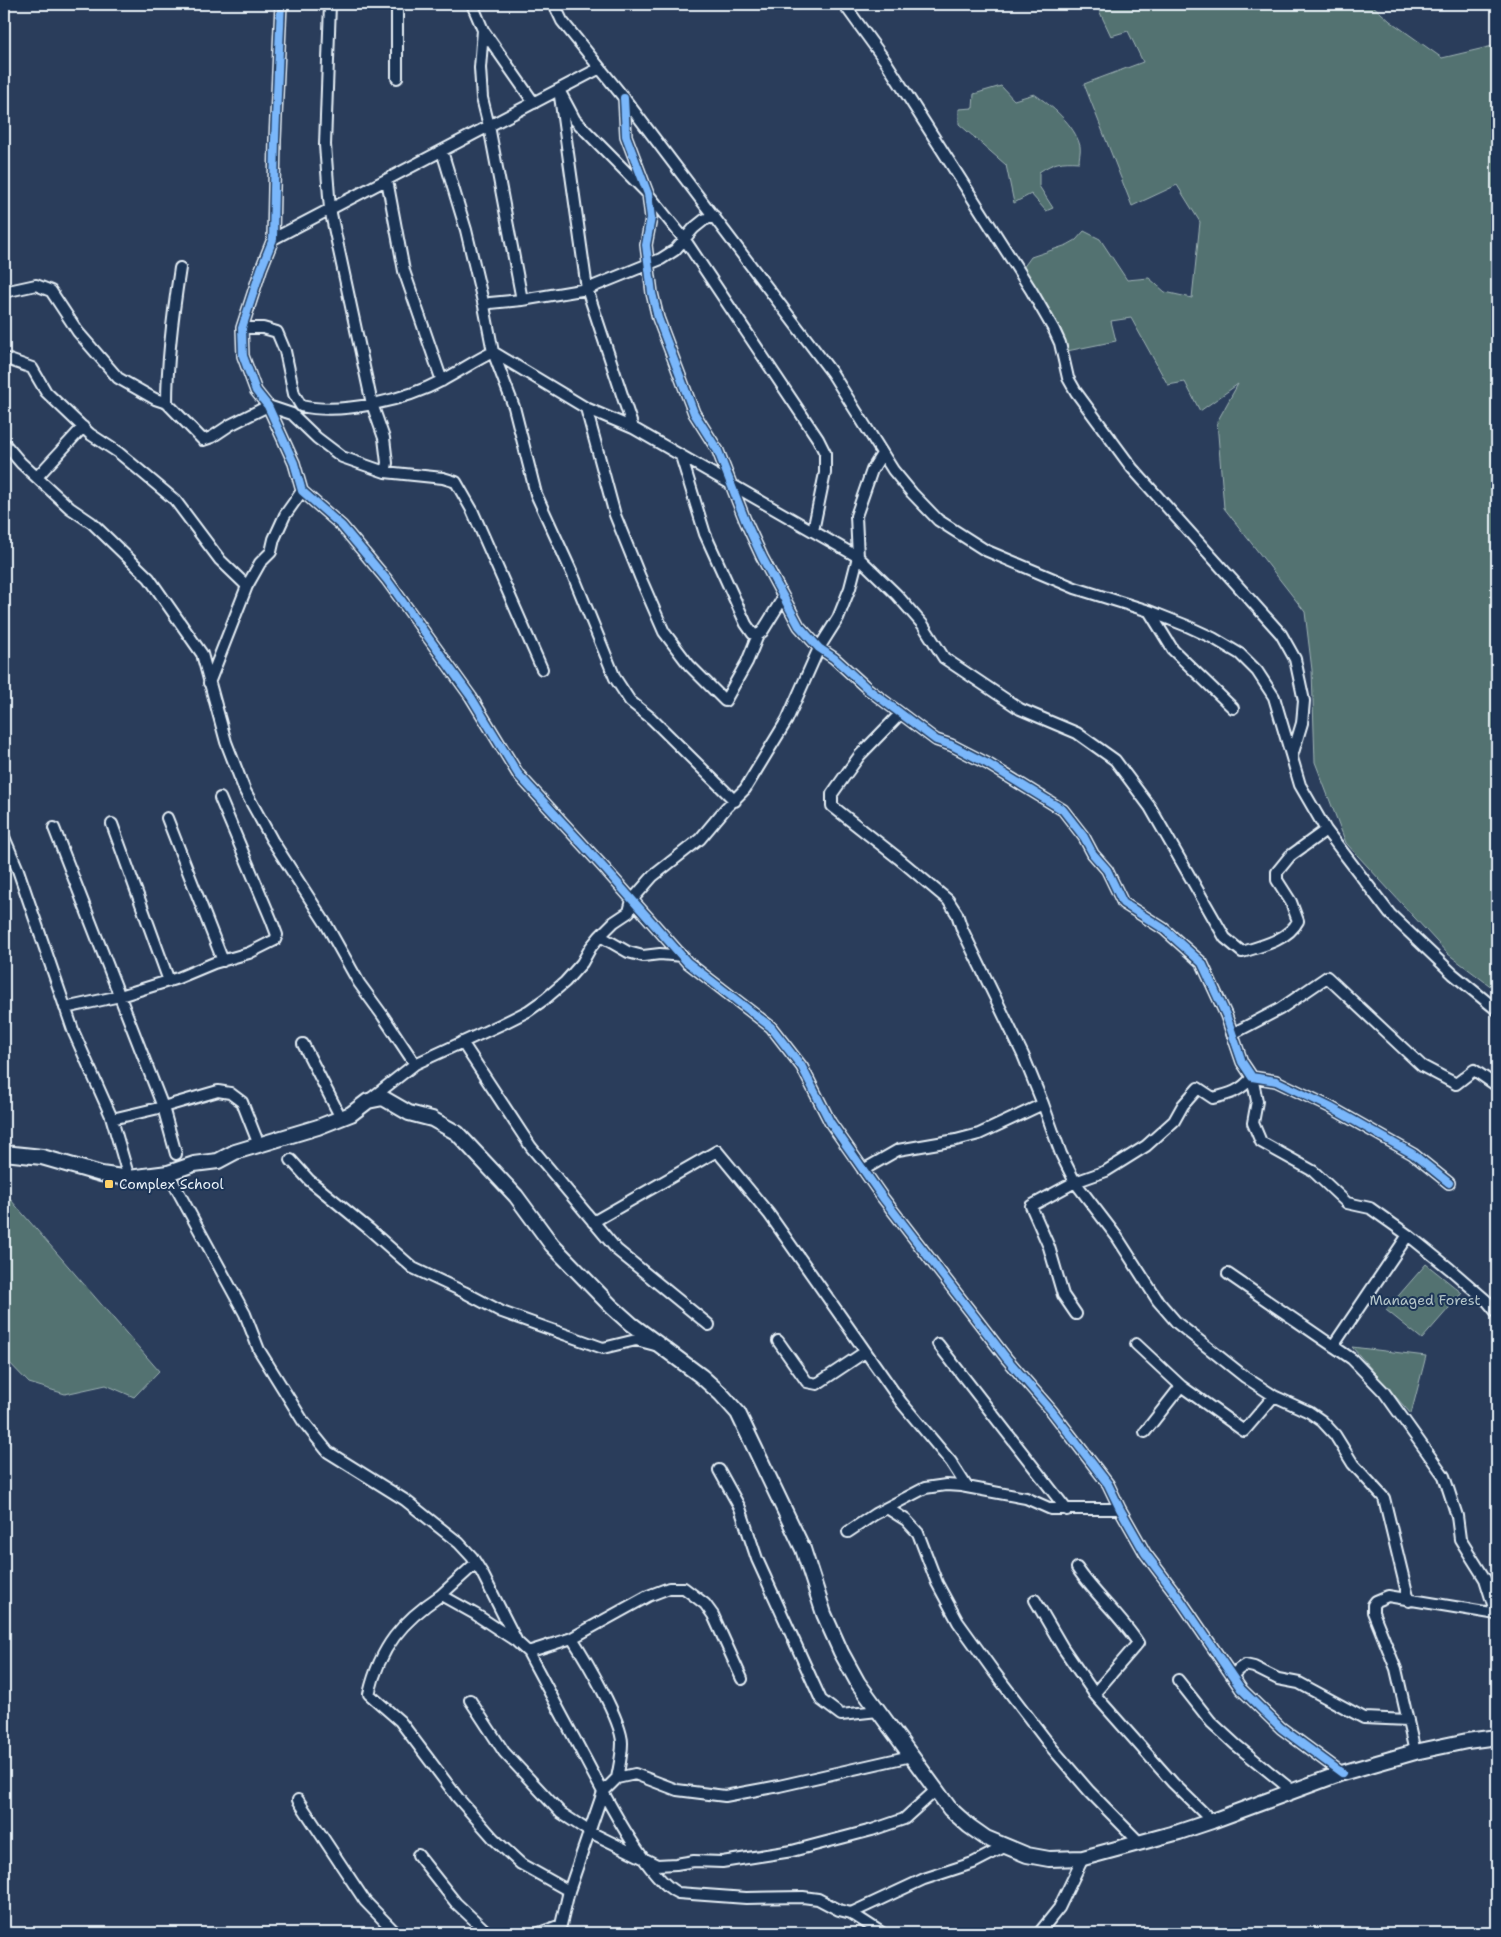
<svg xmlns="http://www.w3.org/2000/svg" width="1501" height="1937" font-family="'Shantell Sans',sans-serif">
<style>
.green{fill:#537271;stroke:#9eb2b4}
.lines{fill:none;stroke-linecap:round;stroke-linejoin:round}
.minor-casing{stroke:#e8f1f8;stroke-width:14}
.major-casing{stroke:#e8f1f8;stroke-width:18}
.minor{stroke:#1d3557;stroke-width:10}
.major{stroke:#1d3557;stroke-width:14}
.cycleway-casing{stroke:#1d3557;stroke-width:11}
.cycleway{stroke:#7ab7fb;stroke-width:8}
.poi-dot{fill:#ffd166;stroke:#1d3557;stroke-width:2}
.labels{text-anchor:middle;stroke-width:4;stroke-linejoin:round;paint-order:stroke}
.poi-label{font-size:14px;fill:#e8f1f8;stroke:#1d3557;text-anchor:start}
.park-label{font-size:14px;fill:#b4c5c9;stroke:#1d3557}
</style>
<rect width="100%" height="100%" fill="#2a3d5b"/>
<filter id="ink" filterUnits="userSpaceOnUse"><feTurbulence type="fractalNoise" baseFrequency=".02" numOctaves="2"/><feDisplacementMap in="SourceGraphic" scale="10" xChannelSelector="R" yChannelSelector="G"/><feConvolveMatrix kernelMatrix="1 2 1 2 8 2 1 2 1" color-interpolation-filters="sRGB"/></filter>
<g filter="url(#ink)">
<path class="green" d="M1096,4H1371L1390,21L1442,58L1497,45V991L1448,954L1346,843L1315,762L1312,670L1305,612L1224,508L1217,422L1238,384L1200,411L1185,382L1168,385L1131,318L1111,321L1116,341L1067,351L1062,335L1023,268L1031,257L1067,245L1076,240L1084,231L1100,239L1127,280L1149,278L1165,292L1192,298L1200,222L1177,185L1132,206L1084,84L1143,62L1128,31L1111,36Z
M1001,86L1014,100L1034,94C1051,105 1075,125 1080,146C1081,151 1079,157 1079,162C1061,161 1054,162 1039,172V186L1053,208L1046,211L1031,194L1014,203L1006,165L959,124V109L973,108L974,94Z
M4,1192L159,1371L134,1397L106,1385L65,1394L29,1383L4,1357Z
M1426,1264L1462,1293L1422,1339L1386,1310Z
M1352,1347L1426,1356L1411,1414Z"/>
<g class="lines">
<g class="minor-casing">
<path id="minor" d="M281,4L275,140L273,239L261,269L242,328L243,356L256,391L268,406L294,463L302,491L342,526L387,580L471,697L518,774L606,870L687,962L771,1027L802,1067L830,1122L883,1198L1007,1359L1051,1410L1108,1484L1120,1509L1145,1553L1179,1598L1241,1689L1281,1728L1342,1773
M330,4L325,145L330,209L372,404L384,438L387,463L385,472
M472,4L483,30L534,103
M554,4L562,21L624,98L832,373L893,470L912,493L938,520L985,550L1075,588L1149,611L1187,626L1213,638L1240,654L1257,671L1274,697L1300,785L1326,830L1390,914L1453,974L1497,1010
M844,4L886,62L1031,290L1054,330L1060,343L1068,378L1076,392L1132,468L1281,634L1295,659L1304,701L1302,723L1292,756
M483,30L480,68L482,98L489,126L522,300
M397,78V4
M559,90L575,120L648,194L685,240L818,439L825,453V473L813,531
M560,96L587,289L633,428
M624,98L626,136L648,194L651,218L646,245L652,293L658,318L694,413L718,451L745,520L762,557L799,626L819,648L834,658L868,689L936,740L951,745L988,764L1063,810L1084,837L1093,854L1107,870L1123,903L1164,929L1202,963L1226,1015L1242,1062L1252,1077L1276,1081L1330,1107L1413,1154L1449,1183
M442,151L466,230L484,306
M387,180L404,271L442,381
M273,239L600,68
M4,292L36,285L51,291L78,332L118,378L155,399L167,403L203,440L212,437L230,425L268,406L292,414L317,438L342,457L385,472L443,478L456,482L472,510L542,669
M242,328H263L277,332L285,351L294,394L301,406C343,415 406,400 443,380C460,371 476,360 493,352L484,306L490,303L522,300L587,289L661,259L675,250L694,228L704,220L714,216
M493,352L514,407L536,494L573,575L615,678L630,701L651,718L735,801
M4,358L32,368L46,392L90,434L119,453L175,500L220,560L247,586
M167,403C167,358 173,313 180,268
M586,408L615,515L640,577L664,632L689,665L725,701L747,662L758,635
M4,443L21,463L70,508L92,523L149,578L202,654L226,742L245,791L272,840L326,924L359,983L383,1016L415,1064
M882,454L872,470L856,516L858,557L897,595L923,625L944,658L1020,709L1077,733L1115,760L1150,807L1225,938L1242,952C1262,946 1288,940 1298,921L1291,902L1277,880V872L1290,856L1326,830
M681,456L705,534L746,624L753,634L758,635L762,632L783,598
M37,477L83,427
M1149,611L1173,650L1233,708
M209,683L247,586L260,563L271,552L274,539L285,515L302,491
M900,714L860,755L844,777L832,794V806L898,858L948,900L957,914L962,929L1023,1055L1043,1104
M167,818L223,961
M112,824L169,981
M54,828L163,1107L112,1119
M4,837L18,870L74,1033L111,1116L129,1178
M600,936L628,952L643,956L660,954L683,956
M65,1008L120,996L178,978L214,963L249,953L275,940L277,935L271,919L220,798
M1232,1034L1280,1009L1327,977L1422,1066L1456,1084L1474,1070L1497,1086
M462,1042L531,1147L617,1250L709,1325
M303,1044L341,1118
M1252,1077L1257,1101L1253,1123L1261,1142L1313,1171L1347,1203L1370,1208L1408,1235L1450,1269L1488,1302L1497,1313
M369,1100L415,1064L502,1024L528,1011L545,999L565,982L582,963L591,947L600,936L614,922L629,912L632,900L653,876L700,839L726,808L745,789L787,720L819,648L838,618L850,588L858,557L633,428L586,408L493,352
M176,1154L163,1107L218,1091L230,1093L242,1102L259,1145
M291,1160L309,1180L369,1229L413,1268L464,1292L502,1312L603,1348L636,1340L655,1345
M863,1170L898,1150L956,1140L979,1134L1043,1104L1061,1154L1075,1182L1117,1237L1158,1301L1177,1323L1245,1377L1274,1396L1309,1412L1322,1421L1335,1435L1353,1464L1384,1498L1409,1601
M168,1173L245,1314L259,1350L303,1421L328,1452L405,1500L459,1543L472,1557L482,1573L517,1642L528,1652C543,1680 558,1708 573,1736C593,1772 643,1877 678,1893L746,1898L803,1897L818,1899L839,1910L851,1913L882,1933
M593,1222L717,1151L769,1214L901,1402L951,1462L967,1487
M1228,1274L1352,1359L1384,1392L1444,1476L1457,1516L1460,1539L1485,1579L1496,1614
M1076,1314L1063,1295L1049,1247L1031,1206L1075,1182L1106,1171L1146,1146L1174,1121L1183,1105L1198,1088L1213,1098C1230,1094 1241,1091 1252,1077
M778,1341L807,1382L817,1384L865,1352
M938,1344L1067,1510
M1136,1344L1181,1386
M1333,1346L1408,1235
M1145,1432L1181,1386L1244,1431L1274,1396
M719,1470L740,1508L757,1559L821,1700L841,1715L878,1711
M887,1508L906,1520L918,1533L937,1583L958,1622L994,1672L1052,1748L1089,1791L1140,1843
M848,1532L875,1514L925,1488L946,1485L961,1486L1026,1498L1051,1509H1120
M1077,1568C1096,1596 1120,1615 1138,1643L1094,1694
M441,1595L476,1563
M1035,1600L1063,1648L1096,1696L1173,1783L1212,1821
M572,1638C585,1658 622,1721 622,1743C622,1755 619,1767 617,1778
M516,1641L475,1614L441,1595C402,1621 380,1647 369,1694L400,1721L458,1798L494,1839L521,1864L569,1891L603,1792L617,1778L635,1774L677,1790L725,1796L779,1786L911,1756
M528,1652L572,1638L648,1596L669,1588H684L705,1604L713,1615L742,1679
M1232,1676L1239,1669L1245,1665L1254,1667L1278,1679L1299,1683L1364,1718L1408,1720
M1178,1680L1211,1722L1236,1745L1294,1792
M470,1700L504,1752L561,1813L590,1832L657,1865L676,1864L694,1861L722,1862L792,1851L872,1830L904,1819L936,1790
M1415,1752L1396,1669L1373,1612V1605L1376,1601L1388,1596L1497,1614
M298,1800L365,1901L396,1933
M418,1855L456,1903L488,1933
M851,1913L924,1879L973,1863L1006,1846
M539,1933L561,1925L569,1891
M1039,1933L1059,1908L1083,1858"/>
</g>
<g class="major-casing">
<path id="major" d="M4,1153L42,1157L101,1174L129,1178L168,1173L194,1164L218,1161L235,1152L318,1127L351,1114L368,1101L383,1098L409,1113L432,1119L457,1133L516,1196L552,1245L612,1307L631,1324L701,1376L721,1394L738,1413L803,1549L824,1614L841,1652L858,1683L950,1809L969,1826L986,1838L1027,1855L1049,1859L1083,1858L1179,1832L1212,1821L1342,1773L1415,1752L1467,1741L1497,1737"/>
</g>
<use href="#minor" class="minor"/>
<use href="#major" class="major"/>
<g class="cycleway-casing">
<path id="cycleway" d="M281,4L275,140L273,239L261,269L242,328L243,356L256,391L268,406L294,463L302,491L342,526L387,580L471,697L518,774L606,870L687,962L771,1027L802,1067L830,1122L883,1198L1007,1359L1051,1410L1108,1484L1120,1509L1145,1553L1179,1598L1241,1689L1281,1728L1342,1773
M624,98L626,136L648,194L651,218L646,245L652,293L658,318L694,413L718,451L745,520L762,557L799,626L819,648L834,658L868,689L936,740L951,745L988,764L1063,810L1084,837L1093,854L1107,870L1123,903L1164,929L1202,963L1226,1015L1242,1062L1252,1077L1276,1081L1330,1107L1413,1154L1449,1183"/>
</g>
<use href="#cycleway" class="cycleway"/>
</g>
</g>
<rect class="poi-dot" x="104" y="1179" width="10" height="10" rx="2.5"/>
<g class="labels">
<g class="poi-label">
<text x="119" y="1189">Complex School</text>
</g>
<g class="park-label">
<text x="1425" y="1305">Managed Forest</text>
</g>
</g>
<rect width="1501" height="1937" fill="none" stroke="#1d3557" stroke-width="20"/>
<rect x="10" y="10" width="1481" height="1917" fill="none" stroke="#e8f1f8" stroke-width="2" filter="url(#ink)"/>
</svg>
